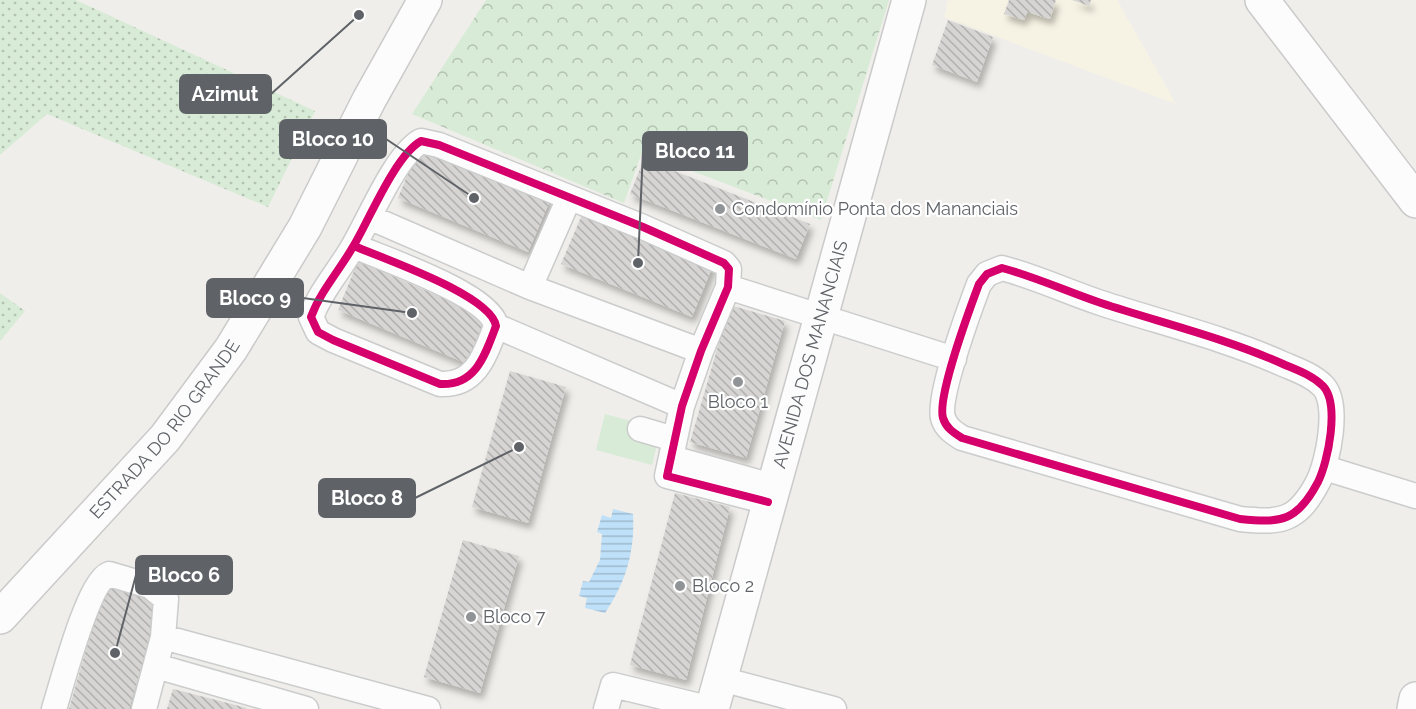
<svg xmlns="http://www.w3.org/2000/svg" width="1416" height="709" font-family="Raleway,sans-serif">
<style>
.commercial{fill:#f7f3e4}
.grass{fill:url(#grass-dots)}
.forest{fill:url(#forest-crowns)}
.pitch{fill:#d8ebd6}
.water{fill:url(#water-rules)}
.building{fill:url(#building-back-hatch);filter:url(#shadow)}
.lines{fill:none;stroke-linecap:round;stroke-linejoin:round}
.street-casing{stroke:#cbcccc;stroke-width:27}
.secondary-casing{stroke:#cacacb;stroke-width:36}
.street{stroke:#fdfcfc;stroke-width:24}
.secondary{stroke:#fdfcfc;stroke-width:33}
.cycleway-casing{stroke:#fff;stroke-width:11}
.cycleway{stroke:#d6006c;stroke-width:8}
.poi-dot{fill:#919496;stroke:#fff;stroke-width:2}
.labels{text-anchor:middle;stroke-width:4.5;stroke-linejoin:round;paint-order:stroke}
.poi-label{font-size:18px;fill:#5f6368;stroke:#fff;text-anchor:start}
.street-label{font-size:18px;fill:#5f6368;stroke:#fff}
.leader{fill:none;stroke:#5f6368;stroke-width:2}
.callout-dot{fill:#5f6368;stroke:#fff;stroke-width:2}
.callout{fill:#5f6368;stroke:#5f6368;stroke-width:2}
.callout-label{font-size:20px;text-anchor:middle;font-weight:bold;fill:#fff}
</style>
<defs>
<pattern id="grass-dots" width="8" height="8" patternUnits="userSpaceOnUse" patternTransform="scale(1.5)"><rect width="8" height="8" fill="#d8ebd6"/><path d="M2 2h.1M6 6h.1" fill="none" stroke="#b2c2b1" stroke-width="1.8" stroke-linecap="round"/></pattern>
<pattern id="forest-crowns" width="20" height="18" patternUnits="userSpaceOnUse" patternTransform="scale(1.5)"><rect width="20" height="18" fill="#d8ebd6"/><path d="M2 6a3 3 0 1 1 6 0M12 15a3 3 0 1 1 6 0" fill="none" stroke="#b2c2b1"/></pattern>
<pattern id="water-rules" width="6" height="5" patternUnits="userSpaceOnUse" patternTransform="scale(1.5)"><rect width="6" height="5" fill="#bfe0f9"/><path d="M0 2.5h6" fill="none" stroke="#9eb9cd"/></pattern>
<pattern id="building-back-hatch" width="6" height="6" patternUnits="userSpaceOnUse" patternTransform="scale(1.5)"><rect width="6" height="6" fill="#d6d5d3"/><path d="M-1 5l2 2M0 0l6 6M5-1l2 2" fill="none" stroke="#b1b0af"/></pattern>
<filter id="shadow"><feDropShadow dx="3.5" dy="6" stdDeviation="3" flood-color="#0004"/></filter>
</defs>
<rect width="100%" height="100%" fill="#efeeea"/>
<path class="commercial" d="M948,0H1117L1176,104L944,17Z"/>
<path class="grass" d="M0,0H76L315,111L268,207L47,114L0,155Z
M0,293L25,311L0,341Z"/>
<path class="forest" d="M486,0H889L821,220L642,152L624,203L412,114Z"/>
<path class="pitch" d="M605,414L661,429L652,465L596,450Z"/>
<path class="water" d="M613,509L633,514C635,552 626,582 605,613L585,608L587,598L579,596L583,581L589,582L600,560L602,534L597,532L602,515L611,518Z"/>
<path class="building" d="M1009,0H1056L1050,19L1027,12L1024,20L1004,14Z
M1072,0H1091L1089,6Z
M948,20L993,37L977,82L932,65Z
M420,144L551,198L528,252L398,198Z
M644,159L810,224L796,259L630,194Z
M584,210L714,263L692,317L561,264Z
M358,261L485,316L468,364L338,310Z
M730,305L785,321L746,458L690,442Z
M510,371L566,387L528,523L472,507Z
M675,493L730,507L686,680L630,665Z
M463,540L519,556L480,693L424,677Z
M106,580L162,596L129,709H69Z
M173,689L247,708L246,709H167Z"/>
<g class="lines">
<g class="street-casing">
<path id="street" d="M369,217L530,287L701,351
M354,246C384,259 491,295 496,326C485,355 476,386 440,384L333,340L318,332L311,317C321,290 340,270 354,245C370,218 395,156 421,141L439,145L643,227L724,263L729,269L728,287L701,351L682,406L667,476L768,502
M1002,268C1036,277 1068,292 1101,303C1162,323 1225,338 1283,364C1297,370 1312,375 1323,386C1340,404 1328,462 1318,482C1297,522 1281,523 1240,519L962,438C954,433 946,428 943,418C937,397 970,308 979,284L987,274Z
M530,287L569,198
M728,287L954,359
M496,326L682,406
M640,429L674,439
M672,458L772,486
M1325,468L1416,496
M163,637L428,709
M156,666L306,709
M721,679L834,709
M54,709C62,684 88,582 109,574L150,586L166,599L163,637L144,709
M606,709L613,685L712,709"/>
</g>
<g class="secondary-casing">
<g id="secondary">
<path d="M1262,0L1416,201"/>
<path id="s1" d="M0,617L165,438L231,349L305,227L369,100L425,0"/>
<path id="s2" d="M712,709L909,0"/>
<path d="M1414,709L1416,699"/>
</g>
</g>
<use href="#street" class="street"/>
<use href="#secondary" class="secondary"/>
<g class="cycleway-casing">
<path id="cycleway" d="M354,246C384,259 491,295 496,326C485,355 476,386 440,384L333,340L318,332L311,317C321,290 340,270 354,245C370,218 395,156 421,141L439,145L643,227L724,263L729,269L728,287L701,351L682,406L667,476L768,502
M1002,268C1036,277 1068,292 1101,303C1162,323 1225,338 1283,364C1297,370 1312,375 1323,386C1340,404 1328,462 1318,482C1297,522 1281,523 1240,519L962,438C954,433 946,428 943,418C937,397 970,308 979,284L987,274Z"/>
</g>
<use href="#cycleway" class="cycleway"/>
</g>
<g class="poi-dot">
<circle cx="720" cy="209" r="6"/>
<circle cx="738" cy="382" r="6"/>
<circle cx="680" cy="586" r="6"/>
<circle cx="471" cy="617" r="6"/>
</g>
<g class="labels">
<g class="poi-label">
<text x="732" y="215">Condomínio Ponta dos Mananciais</text>
<text x="738" y="408" text-anchor="middle">Bloco 1</text>
<text x="692" y="592">Bloco 2</text>
<text x="483" y="623">Bloco 7</text>
</g>
<g class="street-label">
<text dy="6" stroke="none"><textPath href="#s2" startOffset="368">AVENIDA DOS MANANCIAIS</textPath></text>
<text dy="6" stroke="none"><textPath href="#s1" startOffset="250">ESTRADA DO RIO GRANDE</textPath></text>
</g>
</g>
<path class="leader" d="M359 15L271 94M474 198L386 139M638 263L643 151M412 313L303 298M519 447L415 498M115 653L136 575"/>
<g class="callout-dot">
<circle cx="359" cy="15" r="6"/>
<circle cx="474" cy="198" r="6"/>
<circle cx="638" cy="263" r="6"/>
<circle cx="412" cy="313" r="6"/>
<circle cx="519" cy="447" r="6"/>
<circle cx="115" cy="653" r="6"/>
</g>
<g class="callout">
<rect x="180" y="75" width="91" height="38" rx="6"/>
<rect x="280" y="120" width="106" height="38" rx="6"/>
<rect x="643" y="132" width="104" height="38" rx="6"/>
<rect x="207" y="279" width="96" height="38" rx="6"/>
<rect x="319" y="479" width="96" height="38" rx="6"/>
<rect x="136" y="556" width="96" height="38" rx="6"/>
</g>
<g class="callout-label">
<text x="225" y="101">Azimut</text>
<text x="333" y="146">Bloco 10</text>
<text x="695" y="158">Bloco 11</text>
<text x="255" y="305">Bloco 9</text>
<text x="367" y="505">Bloco 8</text>
<text x="184" y="582">Bloco 6</text>
</g>
</svg>
